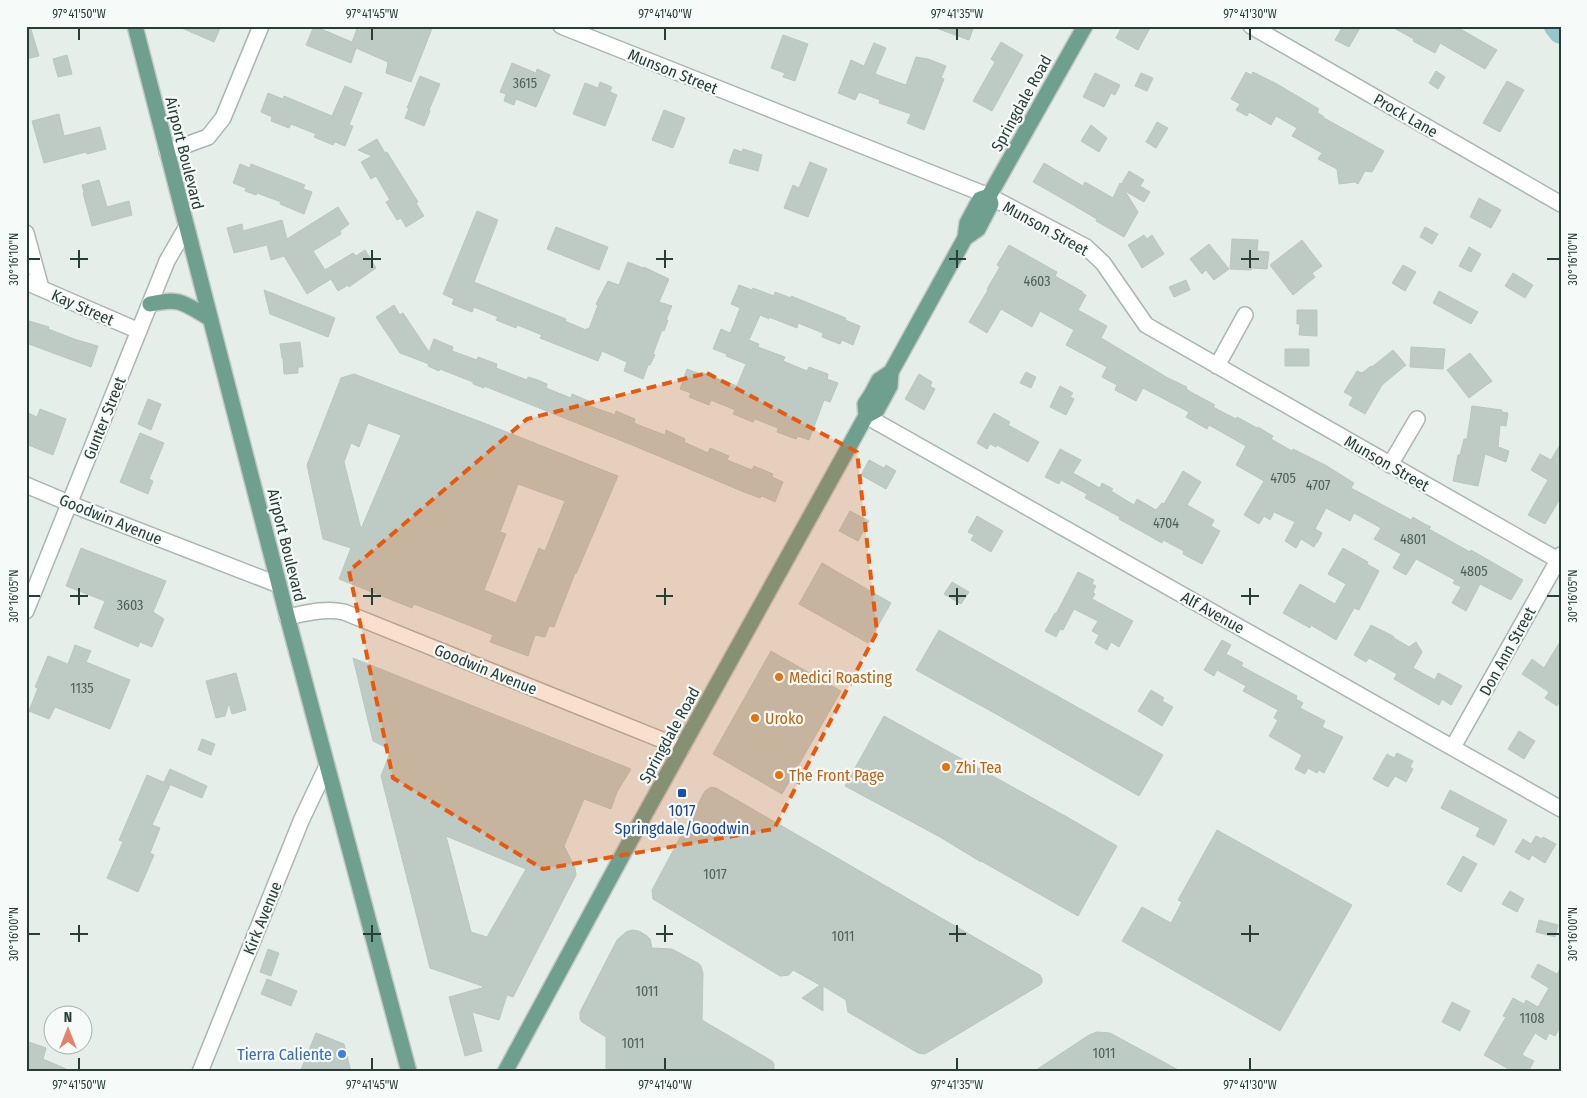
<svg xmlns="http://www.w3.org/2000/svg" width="1587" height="1098" font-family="'Fira Sans Condensed',sans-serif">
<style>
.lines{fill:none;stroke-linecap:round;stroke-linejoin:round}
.river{stroke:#94c8cd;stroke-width:26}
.building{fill:#becbc5;stroke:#b9c7c0;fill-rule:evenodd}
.minor-casing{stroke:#a9b6b0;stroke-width:18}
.major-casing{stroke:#c2c9c7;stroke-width:18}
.minor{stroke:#fff;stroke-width:15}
.major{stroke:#6f9f8f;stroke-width:15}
.marked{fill:#e8590c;fill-opacity:0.2;stroke:#e8590c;stroke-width:4;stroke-dasharray:10 6;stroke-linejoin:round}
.ticks{fill:none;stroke:#263e36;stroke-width:2}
.food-dot{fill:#e8710a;stroke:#f6faf8;stroke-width:2}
.transit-dot{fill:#1a4fb4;stroke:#f6faf8;stroke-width:2}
.shop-dot{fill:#3f7fe0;stroke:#f6faf8;stroke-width:2}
.labels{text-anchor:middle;stroke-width:4.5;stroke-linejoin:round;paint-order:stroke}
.number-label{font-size:14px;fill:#4c615a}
.street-label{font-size:16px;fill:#263e36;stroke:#f6faf8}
.food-label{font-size:16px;fill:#c56008;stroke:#f6faf8;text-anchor:start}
.transit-label{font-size:16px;fill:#164399;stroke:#f6faf8}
.shop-label{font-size:16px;fill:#366cbe;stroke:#f6faf8;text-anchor:end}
.neatline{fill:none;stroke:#263e36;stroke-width:2}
.ticks-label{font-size:12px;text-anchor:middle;fill:#263e36}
</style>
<rect width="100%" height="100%" fill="#e6eeea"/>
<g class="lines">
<path class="river" d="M1557,26L1561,31"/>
</g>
<path class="building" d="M26,26H30L39,56L26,59Z
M177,26H221L214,42Z
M314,26L352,42L357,29L360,31L361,26H433L411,82L386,73L388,62L356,48L351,63L306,45Z
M936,26H974L969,40L936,28Z
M1122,26H1151L1138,50L1116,38Z
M1343,26H1361L1349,47L1335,40Z
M1390,26H1455L1497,50L1485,69L1440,43L1435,53L1413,41L1414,39Z
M783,35L808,44L795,81L783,77L785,73L771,68Z
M1001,42L1023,55L992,111L973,101L995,62L991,59Z
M874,43L886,48L875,74L906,85L916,57L928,59L946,66L941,78L944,79L924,130L907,123L911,114L879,103L880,100L859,92L855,100L838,93L851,60L864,66Z
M67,55L72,74L58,77L53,59Z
M512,63L536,73L537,69L550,75L536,107L516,99L514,105L504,101L506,94L500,92Z
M1436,71L1445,77L1438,89L1429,83Z
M1246,72L1251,75L1253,72L1277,84L1319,109L1317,112L1324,117V118L1384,151L1372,172L1365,171L1358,184L1355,182L1339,184L1337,169L1318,159L1322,153L1292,136L1297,128L1276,116L1271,125L1249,112L1247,116L1236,110L1240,104L1231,99Z
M1095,73L1120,85L1115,95L1111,93L1104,107L1083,97Z
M1141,73L1153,78L1147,91L1135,86Z
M420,76L440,84L429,110L430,111L424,126L405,118L409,108H407Z
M1507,81L1524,90L1500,132L1483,123Z
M600,82L612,87L610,92L617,95L605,126L573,114L585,83L598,88Z
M345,86L362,93L349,125L353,126L345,146L335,142L333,145L314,137L316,134L291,124L289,128L271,121L272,117L261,112L268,93L283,99L284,96L332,116Z
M664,110L685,118L673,148L652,140Z
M59,114L64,136L100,127L106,149L87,154L86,152L44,163L32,121Z
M1157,122L1168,128L1156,148L1146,142Z
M1091,125L1107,138L1099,152L1081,141Z
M377,139L385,153L387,152L395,165L418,202L416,203L424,216L406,227L401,218L397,220L386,202L390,200L376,176L371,179L361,162L372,156L358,150Z
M734,149L742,152L743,149L762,155L758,171L729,163Z
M810,162L827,169L808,217L784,208L793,185L799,188Z
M1044,163L1083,186L1085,182L1113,198L1120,183L1121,185L1129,171L1144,180L1140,186L1150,192L1144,202L1125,191L1138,212L1124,237L1096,221L1097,219L1063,199L1033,182Z
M240,164L250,168L251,164L305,185L303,189L312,192L304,214L280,204L281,202L257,193L256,195L245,191L246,188L233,183Z
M99,180L107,207L129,201L132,215L92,226L83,193L84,192L82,185Z
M1479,198L1501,210L1491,228L1470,217Z
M338,207L349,224L340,231L341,234L313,251L325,270L353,253L356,256L365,250L376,268L349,287L348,285L338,291L331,279L307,294L284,256L271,260L267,245L234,253L227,228L242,224L243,231L282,220L287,239Z
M477,211L498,220L474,282L566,319L565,321L586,330L587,328L589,329L598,305L596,304L608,281L619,285L628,262L643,268L644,267L669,279L659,302L672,306L666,320H668L664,331L662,330L653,354L655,355L650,365H648L643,379L624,371L627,362L602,351L598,361L540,338L542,335L517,325L516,328L496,320L498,317L474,307L472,312L452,304L454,299L443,294Z
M556,227L608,247L599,270L547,249Z
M1425,227L1438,234L1432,244L1420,237Z
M1144,235L1147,239L1152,235L1164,254L1142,268L1128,245Z
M1232,239L1258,240L1257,251L1269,252L1267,269L1252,268L1251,270L1230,269Z
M1302,240L1322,266L1312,273L1315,277L1293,295L1270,265Z
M1209,244L1229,269L1214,280L1206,270L1202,274L1190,259Z
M1009,245L1057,272L1055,276L1083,292L1082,293L1086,295L1078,310L1107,326L1101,338L1168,378L1187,387L1186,388L1189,391L1215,405L1213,407L1236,419L1237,417L1257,428L1258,427L1273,436L1271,439L1292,451L1293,449L1327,466L1354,483L1351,488L1411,520L1413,517L1421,522L1431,527L1429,529L1470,552L1471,550L1523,580L1511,600L1480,584L1466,611L1452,603L1461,587L1453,583L1455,580L1416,559L1406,575L1393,568L1401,554L1374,539L1381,528L1354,513L1350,521L1326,508L1315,529L1322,533L1317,543H1316L1314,547L1301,539L1296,548L1285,541L1295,522L1274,512L1270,520L1264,516L1259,524L1244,515L1264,481L1236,465L1246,446L1209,425L1207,429L1186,417L1189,412L1143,388L1136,401L1115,390L1117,385L1102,377L1107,367L1066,345L1074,330L1040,311L1032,327L1001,309L987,333L969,322L988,290L987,289L1000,267L997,265Z
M1469,247L1481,254L1471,272L1459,266Z
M1403,265L1416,272L1405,291L1392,283Z
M1513,273L1533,285L1525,298L1505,286Z
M1186,280L1190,290L1174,297L1169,287Z
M739,285L752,290L753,288L774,296L775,292L791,298V296L846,318L845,320L860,326L853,345L842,340L840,344L822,337L823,333L798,323L797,328L769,317V319L760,315L749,340L759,344L758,347L785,357L783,361L807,371L809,367L828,374L827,379L838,383L830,402L824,400L809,440L798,436L796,439L777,432L778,428L755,419L753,422L733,414L735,410L711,400L709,405L689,397L691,393L680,389L687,369L703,375V373L737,386L746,364L726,356L727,354L713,349L721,329L730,333L732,329L740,308L731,304Z
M264,290L335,318L328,337L270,314Z
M1439,291L1478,312L1471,324L1433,303Z
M394,305L400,315L403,313L429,352L434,339L453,347L452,351L477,360L478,357L497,364L496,368L527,380L528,377L538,380L547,384L546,388L571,398L572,394L591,402L590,406L615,415L616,411L635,419L634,423L654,431L665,435L666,430L685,439L684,442L708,453L710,448L729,456L727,460L752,470L754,466L773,474L772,477L783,482L775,502L762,496L760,498L744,492L637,447L484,386V388L473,384V382L440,369L439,371L428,366L429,364L400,353L376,317Z
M1297,310H1317V336L1299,335L1300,324H1297Z
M26,320L49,327L48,329L77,340L98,346L91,367L26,343Z
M300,342L303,367H298V373L284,374L283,358H282L280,344Z
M1411,347L1445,349L1443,369L1410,367Z
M1285,349H1309V366H1285Z
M1393,350L1406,365L1382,385L1365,414L1349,405L1353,397L1344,392L1357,371L1362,373L1371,366L1372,367Z
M1470,353L1492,381L1469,398L1447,370Z
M1026,372L1036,377L1031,388L1020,383Z
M354,374L489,425L618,476L576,574L575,573L554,627L549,626L545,637L535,635L528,656L490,642L493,635L481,630L414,604L412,608L339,579L351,548L323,539L307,465L341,378ZM368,423L401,435L361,529L344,462L351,443L359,447ZM518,484L565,501L545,551L539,548L516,603L484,590L506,534L500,532Z
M919,374L932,382L930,386L935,389L924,410L905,399Z
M1060,386L1073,393L1070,397L1074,399L1066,415L1050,407Z
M148,399L161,404L151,430L138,424Z
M1472,406L1502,410V412L1508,413L1506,426L1500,425L1498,447L1509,451L1506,462L1485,454L1478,486L1453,481L1458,455H1460L1464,439H1467Z
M40,409L66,419L53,455L26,444V412L37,417Z
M994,413L1010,422L1008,425L1039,442L1028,462L997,445L996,447L990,444L987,449L977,443Z
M140,433L164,443L149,479L153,481L148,494L120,482Z
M1561,443V497L1545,524L1528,515L1548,480L1531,470L1540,454L1551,460Z
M1060,449L1081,460L1073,473L1100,488L1102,483L1113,489L1111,491L1134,505L1137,499L1156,510L1162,503L1164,504L1183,471L1201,482L1187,505L1214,520L1211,526L1220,531L1202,564L1183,554L1184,551L1163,540L1162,543L1119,519L1120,517L1085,498L1087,494L1061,480L1059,484L1045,477Z
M869,460L884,468L886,465L896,471L886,489L861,475Z
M850,511L869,521L858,541L839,531Z
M977,516L1003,531L991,552L971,540L974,535L968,532Z
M81,548L166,581L153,612L164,619L152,647L140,642L138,647L94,628L105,601L66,586Z
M1343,548L1368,562L1367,564L1379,571L1359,610L1354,608L1336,640L1311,625L1310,628L1283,613L1300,584L1335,604L1346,584L1328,574Z
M822,563L891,603L868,643L799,604Z
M1078,572L1094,580L1092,584L1096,586L1093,592L1095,594L1092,599L1133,621L1119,647L1111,642L1107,650L1095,643L1099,635L1092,631L1098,621L1074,609L1063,630L1060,629L1056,637L1045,631L1055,613L1056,614Z
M952,582L969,592L961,604L944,594Z
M1371,625L1393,636L1394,638L1409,647L1416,642L1422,652L1413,668L1435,680L1438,673L1462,686L1451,705L1442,699L1439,705L1394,679L1397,674L1369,658L1366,662L1354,655Z
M939,630L1163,755L1139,796L998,715L916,670Z
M1222,640L1231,645L1226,654L1243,663L1241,666L1297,696L1296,699L1303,703L1300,708L1325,721L1322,727L1343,737L1324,773L1319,770L1317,773L1308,768L1305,774L1295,769L1302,755L1269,736L1278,720L1274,718L1278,710L1243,691L1246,686L1217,670L1214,676L1204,670Z
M1561,640V700L1557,706L1545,698L1549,692L1522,674L1532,659L1544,668Z
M75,645L91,651L86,662L130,680L110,729L55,707L49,719L29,711L38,688L35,687L48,656L68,664Z
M771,651L841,691L782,794L713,754Z
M353,658L631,769L617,792L611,809L584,799L564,846L575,868L576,875L513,997L507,995L499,1020L472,1012L482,1051L465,1056L449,997L485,987L430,968L381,776L391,750L373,741ZM446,836L526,869L487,937L471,932Z
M236,673L246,710L232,714L229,703L225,716L216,718L206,681Z
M1151,690L1164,698L1162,701L1173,707L1162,726L1138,711Z
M884,716L1067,817L1117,846L1078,916L981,861V862L940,837L845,786Z
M1519,731L1535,741L1524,759L1508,749Z
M202,739L215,744L211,755L198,750Z
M1397,753L1413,761L1410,767L1413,769L1406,782L1395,776L1388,787L1373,779L1387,754L1394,758Z
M170,769L207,786L202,798L164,782Z
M147,775L170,785L152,825L160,828L150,853L154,855L138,892L107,878L123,842L119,840Z
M711,787L716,788L1040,975L1042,979V982L1040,985L925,1054L918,1053L848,1012L846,1000L823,986V1011L802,998L820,985L793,970L789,975L780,976L653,899L652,890L705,791Z
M1450,790L1507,820L1494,845L1476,836L1480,828L1441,808Z
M1217,830L1352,905L1280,1031L1122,941L1142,907L1171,923L1182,902L1178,900Z
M1536,836L1542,839L1543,837L1556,844L1545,863L1532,855L1529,860L1515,852L1523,839L1531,844Z
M1463,856L1477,864L1461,892L1447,884Z
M1510,891L1524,899L1517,912L1502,904Z
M1539,920L1558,925L1555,937L1536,932Z
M632,930L639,931L647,936L650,939L652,948L672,949L698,963L701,966L703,974L702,1020L772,1061L774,1064V1072H606V1037L582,1022L580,1019V1012L617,940L626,932Z
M268,949L279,953L271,976L260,972Z
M1538,964L1557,974L1561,968V1026L1555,1036L1549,1033L1546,1040L1535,1033L1522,1055L1534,1061L1528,1072H1514L1484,1055L1506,1017L1503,1016L1513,998L1524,1004L1526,1000L1538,1007L1549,988L1531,977Z
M267,979L297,991L291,1006L261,994Z
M1452,1002L1470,1011L1460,1031L1442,1022Z
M1097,1032L1110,1033L1182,1072H1033L1089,1035Z
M316,1033L344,1044L351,1072H300Z
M26,1041L46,1048L43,1059L73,1072H26Z"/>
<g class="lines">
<g class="minor-casing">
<path id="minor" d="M561,26L989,196L1086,247L1103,263L1146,325L1558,560
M1251,26L1561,204
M167,152L208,137L223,118L261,26
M26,233L41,288
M26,282L139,331
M1217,366L1245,315
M866,416L1561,809
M1390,465L1417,419
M26,485L83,509L279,585
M26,611L167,261L186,228
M287,617C307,613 324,608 344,612L682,748
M1453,747L1561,555
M200,1072L301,821L327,766"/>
</g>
<g class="major-casing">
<path id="major" d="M135,26L285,608L409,1072
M965,238L978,229L991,204L989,196
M150,304C181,297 183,303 209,318
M866,416L877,410L890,386L891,372
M505,1072L635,832L866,416L865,404L871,395L879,380L891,372L965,238L967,223L980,199L989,196L1085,26"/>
</g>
<use href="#minor" class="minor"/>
<use href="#major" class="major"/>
</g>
<path class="marked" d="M707,373L857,452L877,632L774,829L543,869L393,778L349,571L527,419Z"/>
<path class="ticks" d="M79,28V40M372,28V40M665,28V40M957,28V40M1250,28V40M79,250V268M372,250V268M665,250V268M957,250V268M1250,250V268M28,259H40M70,259H88M363,259H381M656,259H673M949,259H966M1241,259H1259M1547,259H1560M79,588V605M372,588V605M665,588V605M957,588V605M1250,588V605M28,596H40M70,596H88M363,596H381M656,596H673M949,596H966M1241,596H1259M1547,596H1560M79,925V942M372,925V942M665,925V942M957,925V942M1250,925V942M28,934H40M70,934H88M363,934H381M656,934H673M949,934H966M1241,934H1259M1547,934H1560M79,1058V1070M372,1058V1070M665,1058V1070M957,1058V1070M1250,1058V1070"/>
<g class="food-dot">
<circle cx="779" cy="677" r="5"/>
<circle cx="755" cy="718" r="5"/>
<circle cx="946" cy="767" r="5"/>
<circle cx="779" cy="775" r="5"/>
</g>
<rect class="transit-dot" x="677" y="788" width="10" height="10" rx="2.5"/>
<circle class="shop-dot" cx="342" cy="1054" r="5"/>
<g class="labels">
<g class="number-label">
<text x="525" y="88">3615</text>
<text x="1037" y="286">4603</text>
<text x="1283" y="483">4705</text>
<text x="1318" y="490">4707</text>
<text x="1166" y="528">4704</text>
<text x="1413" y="544">4801</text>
<text x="1474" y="576">4805</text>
<text x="130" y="610">3603</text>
<text x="82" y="693">1135</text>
<text x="715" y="879">1017</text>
<text x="843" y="941">1011</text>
<text x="647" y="996">1011</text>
<text x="1532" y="1023">1108</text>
<text x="633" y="1048">1011</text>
<text x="1104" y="1058">1011</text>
</g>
<g class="street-label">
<text transform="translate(673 71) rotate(22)" y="6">Munson Street</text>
<text transform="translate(1021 103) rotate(-61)" y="6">Springdale Road</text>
<text transform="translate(1406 115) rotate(30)" y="6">Prock Lane</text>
<text transform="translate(185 153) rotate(76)" y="6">Airport Boulevard</text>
<text transform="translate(1046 228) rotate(29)" y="6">Munson Street</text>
<text transform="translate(83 307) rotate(24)" y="6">Kay Street</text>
<text transform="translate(104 418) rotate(-68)" y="6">Gunter Street</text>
<text transform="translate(1387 463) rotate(30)" y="6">Munson Street</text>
<text transform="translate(111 519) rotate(22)" y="6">Goodwin Avenue</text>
<text transform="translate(287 545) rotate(76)" y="6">Airport Boulevard</text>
<text transform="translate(1213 612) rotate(29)" y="6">Alf Avenue</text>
<text transform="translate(1507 651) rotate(-61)" y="6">Don Ann Street</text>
<text transform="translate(486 669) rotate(22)" y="6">Goodwin Avenue</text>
<text transform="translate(669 735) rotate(-61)" y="6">Springdale Road</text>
<text transform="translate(262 918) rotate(-68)" y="6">Kirk Avenue</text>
</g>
<g class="food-label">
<text x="789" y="683">Medici Roasting</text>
<text x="765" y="724">Uroko</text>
<text x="956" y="773">Zhi Tea</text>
<text x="789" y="781">The Front Page</text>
</g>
<g class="transit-label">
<text x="682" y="816">1017<tspan x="682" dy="18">Springdale/Goodwin</tspan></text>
</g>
<g class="shop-label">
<text x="332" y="1060">Tierra Caliente</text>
</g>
</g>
<rect width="1587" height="1098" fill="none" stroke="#f6faf8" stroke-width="55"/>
<g transform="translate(68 1030)"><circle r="24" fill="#f6faf8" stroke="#a3afaa"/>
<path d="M0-4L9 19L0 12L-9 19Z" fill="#e5826c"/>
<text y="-8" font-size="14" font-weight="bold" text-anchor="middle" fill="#263e36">N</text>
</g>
<rect x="28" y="28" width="1532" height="1042" class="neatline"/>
<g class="ticks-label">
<text x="79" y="18">97°41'50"W</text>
<text x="372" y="18">97°41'45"W</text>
<text x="665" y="18">97°41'40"W</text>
<text x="957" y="18">97°41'35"W</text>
<text x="1250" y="18">97°41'30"W</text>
<text transform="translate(14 259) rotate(-90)" y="4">30°16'10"N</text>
<text transform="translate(1573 259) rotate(-90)" y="4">30°16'10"N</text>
<text transform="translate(14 596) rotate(-90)" y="4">30°16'05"N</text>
<text transform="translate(1573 596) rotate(-90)" y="4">30°16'05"N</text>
<text transform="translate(14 934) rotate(-90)" y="4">30°16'00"N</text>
<text transform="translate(1573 934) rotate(-90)" y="4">30°16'00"N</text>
<text x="79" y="1089">97°41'50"W</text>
<text x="372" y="1089">97°41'45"W</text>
<text x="665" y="1089">97°41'40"W</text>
<text x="957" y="1089">97°41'35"W</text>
<text x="1250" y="1089">97°41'30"W</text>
</g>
</svg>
